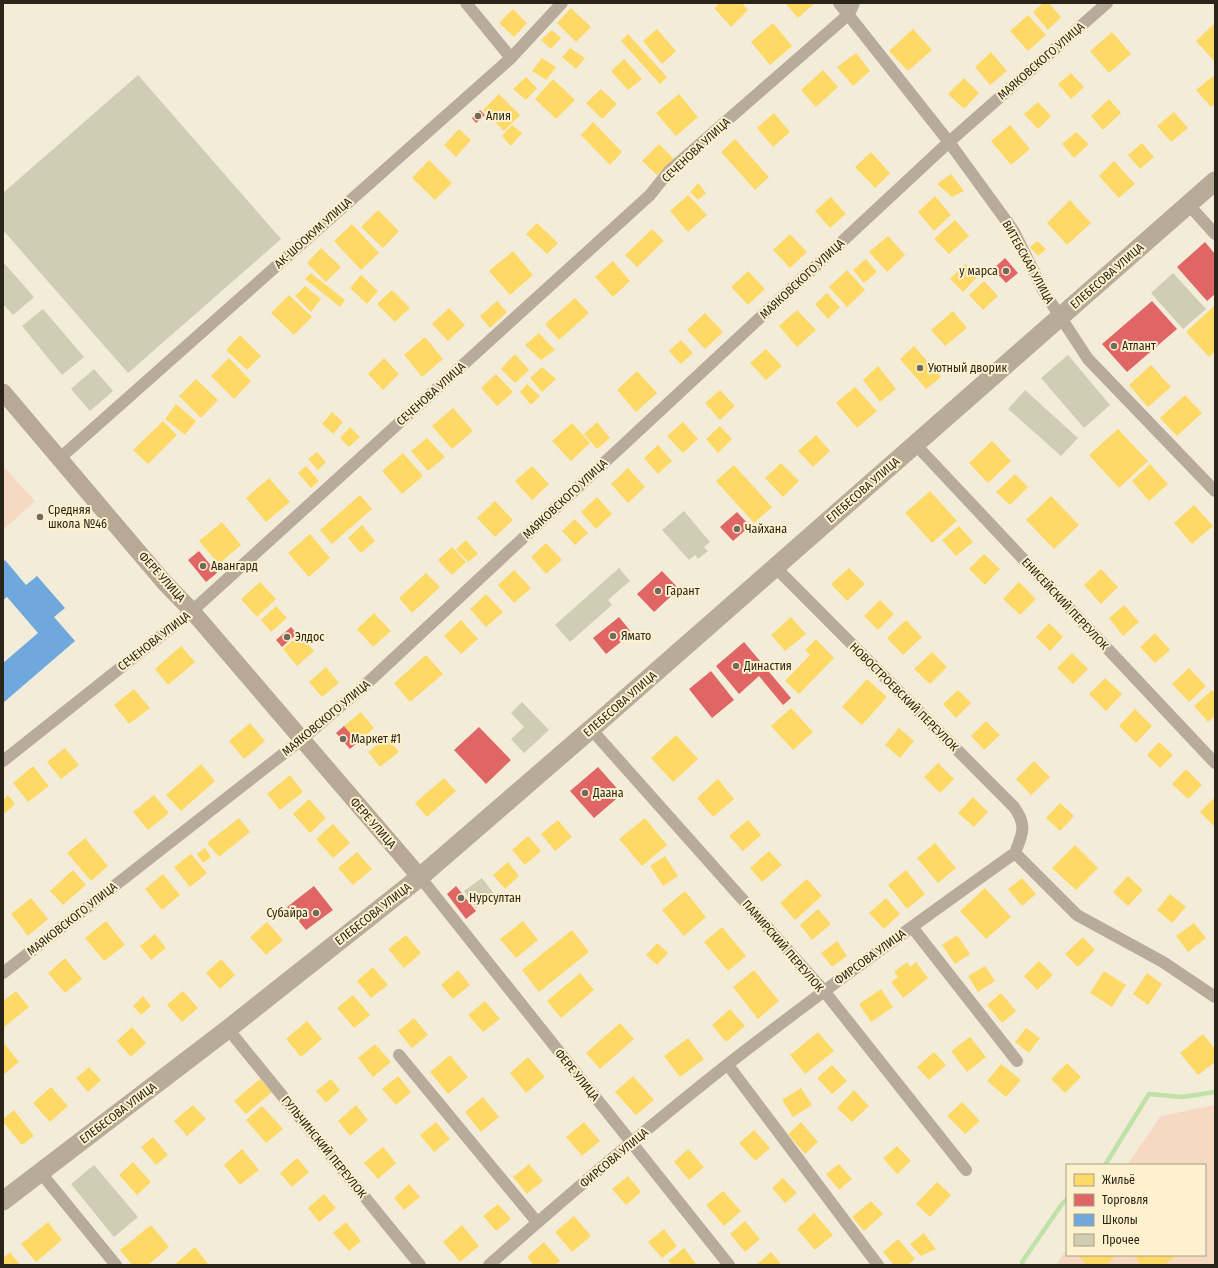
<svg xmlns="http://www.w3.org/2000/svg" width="1218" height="1268" font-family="'Fira Sans Condensed',sans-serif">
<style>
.green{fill:#f6d8c3}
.homes{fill:#ffd966}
.shops{fill:#e06666}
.schools{fill:#6fa8dc}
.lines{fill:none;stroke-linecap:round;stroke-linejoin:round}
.stream{stroke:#c0e1a7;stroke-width:4.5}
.building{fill:#cfcdb4}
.street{stroke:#b9ab9c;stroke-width:12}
.secondary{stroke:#b7a995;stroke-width:17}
.primary{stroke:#b8ab97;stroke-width:19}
.poi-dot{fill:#706b5c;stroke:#fef1ce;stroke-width:1.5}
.labels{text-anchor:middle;stroke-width:4;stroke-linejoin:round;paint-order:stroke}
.street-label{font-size:12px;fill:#2a2518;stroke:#fef1ce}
.poi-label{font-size:12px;fill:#2a2518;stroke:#fef1ce;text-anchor:start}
</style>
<rect width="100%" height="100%" fill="#f3ecd9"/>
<path class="green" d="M3,466L35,501L3,530Z
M1215,1105V1265H1056L1067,1249V1255H1205V1165H1127L1161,1116Z"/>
<path class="homes" d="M720,3H742L748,10L731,27L714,8Z
M785,3H815L798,18Z
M1043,3H1049L1061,17L1048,30L1033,12Z
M571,8L591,27L576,42L557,23Z
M513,9L527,23L514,37L499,23Z
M1028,15L1046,35L1028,51L1010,31Z
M773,23L792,46L770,65L751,42Z
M1215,23V62L1196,41Z
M657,29L676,51L662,64L643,41Z
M913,29L932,50L908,71L889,51Z
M552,30L561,38L551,49L541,40Z
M1112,32L1131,54L1109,73L1090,51Z
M628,34L667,77L660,84L621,41Z
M570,48L585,58L576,69L562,57Z
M991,52L1007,71L990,85L975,67Z
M856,53L870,71L853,86L837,67Z
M542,58L556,67L546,80L532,71Z
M624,59L642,79L628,90L611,71Z
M823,70L838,87L816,107L801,90Z
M1071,73L1084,87L1071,99L1058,84Z
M1213,76L1215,78V104L1211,107L1196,90Z
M526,77L537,88L526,100L513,89Z
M964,78L979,93L964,109L948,94Z
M553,79L575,100L556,119L535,99Z
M601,89L617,104L602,119L586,103Z
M499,94L520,115L504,131L483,110Z
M679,94L698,117L676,136L656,113Z
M1109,99L1121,113L1103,130L1091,116Z
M1038,102L1051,116L1038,129L1024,114Z
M1174,112L1188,128L1171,142L1157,126Z
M774,113L790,132L773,147L757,128Z
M593,122L622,152L610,165L581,135Z
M512,125L522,133L511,146L502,136Z
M1010,125L1030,149L1011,165L991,141Z
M459,129L471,140L456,157L444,145Z
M1076,132L1089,144L1074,158L1062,144Z
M735,139L769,177L755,190L721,152Z
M1142,143L1154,157L1140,169L1128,155Z
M659,144L674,159L657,175L642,161Z
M871,152L890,173L875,188L855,167Z
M429,160L452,183L435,200L412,178Z
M1114,161L1135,184L1119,198L1099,176Z
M951,174L964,191L952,197L937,184Z
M698,183L706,193L698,200L690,192Z
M688,195L707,215L688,232L670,211Z
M935,196L951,215L934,231L918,212Z
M831,197L846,214L830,228L815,211Z
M1070,200L1091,223L1067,245L1047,223Z
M378,210L399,231L383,248L361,227Z
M955,220L969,236L949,254L934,239Z
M537,223L558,243L547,254L526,234Z
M352,224L379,253L361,270L334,241Z
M652,229L664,241L637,267L625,255Z
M790,234L807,252L790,268L773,250Z
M888,236L905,255L887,272L869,252Z
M1037,241L1046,249L1038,256L1030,247Z
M321,248L341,267L326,282L307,263Z
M513,251L533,275L510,295L489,271Z
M866,259L877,272L864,283L853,270Z
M613,261L630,281L613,297L595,277Z
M965,264L978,276L963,292L950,279Z
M847,270L865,290L847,307L829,287Z
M748,271L765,289L748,305L731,287Z
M311,273L345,300L340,307L305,279Z
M361,275L378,291L367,304L350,288Z
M984,281L998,296L983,310L969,295Z
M305,286L321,299L311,312L295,296Z
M392,290L410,308L395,322L377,304Z
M827,293L840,307L828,319L815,304Z
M289,295L312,317L294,335L271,313Z
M575,298L589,313L559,340L545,324Z
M497,301L507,312L490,328L480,316Z
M1214,306L1215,352L1209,357L1186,332Z
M449,308L465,325L448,341L432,324Z
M797,310L816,330L797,347L779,326Z
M953,311L967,328L945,346L931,330Z
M705,313L723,332L705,349L687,330Z
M539,333L555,350L541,360L525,345Z
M240,335L261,356L247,370L226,350Z
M425,337L443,359L422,377L404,355Z
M681,340L693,353L681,364L669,351Z
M914,346L941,377L926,389L900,359Z
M766,349L782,366L766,380L750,363Z
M515,354L529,370L515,383L501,369Z
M229,358L251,381L234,399L211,376Z
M384,358L399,374L383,390L368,374Z
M1151,365L1171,387L1148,407L1129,385Z
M878,366L896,389L880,402L863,380Z
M542,367L556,379L542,392L530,378Z
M637,371L657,393L636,412L617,390Z
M496,374L513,392L497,406L481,388Z
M196,379L218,400L201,418L179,396Z
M527,384L540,396L531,405L520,392Z
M855,387L877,411L857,428L836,403Z
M720,390L735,406L720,420L705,403Z
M1185,395L1202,413L1177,436L1160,418Z
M176,404L196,421L185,435L165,419Z
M453,408L473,431L452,449L432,426Z
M332,412L343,422L333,434L322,424Z
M163,421L177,435L148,464L133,450Z
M597,422L610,438L597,449L584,434Z
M683,422L698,439L683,453L667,436Z
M572,423L590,443L571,461L552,441Z
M720,426L732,439L718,453L706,439Z
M350,427L360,437L349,447L340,438Z
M1118,429L1148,461L1119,488L1089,455Z
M816,435L830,451L813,467L798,451Z
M427,438L445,457L428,471L411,451Z
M992,441L1011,461L988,483L969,463Z
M658,445L672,461L658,474L644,458Z
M317,452L326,462L318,470L308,459Z
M403,453L423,476L402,494L382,471Z
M781,463L799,481L783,497L765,478Z
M1150,464L1168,484L1149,501L1132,481Z
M734,465L772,507L754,523L716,481Z
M306,466L319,481L311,488L298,473Z
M532,466L549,484L532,500L515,481Z
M628,468L645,487L628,503L611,484Z
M1015,474L1028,487L1010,505L996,492Z
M269,478L290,502L266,522L246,498Z
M930,491L957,521L932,543L905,513Z
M360,495L372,509L332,544L320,530Z
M1051,496L1079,525L1054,549L1026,520Z
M597,497L612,514L596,529L581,512Z
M495,501L513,520L495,537L477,518Z
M1194,505L1213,526L1192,544L1174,523Z
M575,519L588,533L575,545L562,531Z
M222,522L241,545L219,564L199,541Z
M362,525L375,541L361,553L348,538Z
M959,526L973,542L956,556L942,540Z
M310,534L330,558L309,577L288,553Z
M466,540L478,554L468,562L456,549Z
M546,543L562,560L546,574L531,557Z
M452,547L466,562L452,575L438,560Z
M984,554L1000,569L985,585L969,569Z
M849,568L865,584L847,601L831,584Z
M1101,569L1118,587L1101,604L1084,585Z
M514,570L531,588L514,603L498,585Z
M426,573L440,587L412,613L399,598Z
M260,582L276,599L257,617L241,599Z
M1019,582L1036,599L1020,615L1003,599Z
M486,594L503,612L486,627L470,609Z
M880,600L894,614L878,630L864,616Z
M1124,605L1139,622L1123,636L1109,618Z
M276,606L287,618L271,632L261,620Z
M374,613L391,631L373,647L357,629Z
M791,617L806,634L785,651L771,635Z
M461,620L478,639L461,654L444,636Z
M906,620L922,637L903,655L887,638Z
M1049,623L1063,637L1050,651L1036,637Z
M1155,633L1170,650L1155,663L1140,647Z
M300,634L314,651L297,666L283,649Z
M816,639L834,658L799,694L785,681L810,655L805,650Z
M181,646L195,662L168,685L155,669Z
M932,652L947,667L930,684L914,669Z
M1072,653L1088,669L1073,684L1057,668Z
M426,655L443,674L410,702L394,683Z
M326,667L339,683L322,697L309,682Z
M1189,668L1206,686L1189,702L1172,684Z
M1105,678L1122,694L1106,711L1089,694Z
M867,679L887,697L862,725L842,707Z
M134,689L150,708L129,724L114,705Z
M958,690L971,703L956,718L943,704Z
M1212,690L1215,693V716L1208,722L1194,706Z
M791,708L813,732L793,750L771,726Z
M1135,709L1152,726L1136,743L1119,726Z
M361,712L374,728L358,742L344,726Z
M986,721L1000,735L984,750L971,736Z
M250,723L265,741L244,759L229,741Z
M899,728L914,741L900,758L885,745Z
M676,735L698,759L673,782L651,758Z
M387,737L399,752L380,767L368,752Z
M1159,742L1173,755L1160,768L1147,755Z
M65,748L79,765L61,779L47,762Z
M1034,761L1050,777L1031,795L1016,779Z
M938,763L954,779L940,793L924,777Z
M201,764L215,781L181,811L166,795Z
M33,766L49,786L28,802L13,783Z
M1186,769L1202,785L1188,799L1172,784Z
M290,775L303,792L280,810L267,794Z
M444,778L456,791L427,817L415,803Z
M718,779L734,799L713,817L697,798Z
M8,795L15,804L5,813L3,810V800Z
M154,795L169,813L148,830L133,812Z
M973,797L988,812L974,827L958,813Z
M1215,797V827L1200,812Z
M309,799L326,818L310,833L293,814Z
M1060,803L1074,816L1060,831L1046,818Z
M239,818L250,832L219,857L207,843Z
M645,818L667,845L642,866L619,839Z
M558,820L572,837L555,851L541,834Z
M748,820L761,835L743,851L729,836Z
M333,824L350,843L333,858L316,839Z
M528,836L541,851L525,865L512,850Z
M85,838L108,866L91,881L67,853Z
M935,843L956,868L938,883L917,858Z
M1075,845L1098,868L1076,890L1052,868Z
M205,848L211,857L203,863L197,854Z
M769,851L782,865L762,882L750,868Z
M357,852L372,869L353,885L338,868Z
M191,854L207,873L190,887L174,867Z
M665,856L678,876L663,886L650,866Z
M508,862L519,876L505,889L493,875Z
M73,870L86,885L63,905L50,891Z
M906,870L925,894L907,909L888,885Z
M163,874L180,895L162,910L145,889Z
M1128,876L1143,890L1128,906L1113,892Z
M1022,878L1036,894L1022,906L1008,889Z
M807,879L822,896L795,920L780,903Z
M985,888L1011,917L986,939L960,911Z
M685,891L706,917L684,936L662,910Z
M1170,894L1186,907L1172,923L1157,910Z
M31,898L48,919L28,936L11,914Z
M886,898L900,914L884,929L869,913Z
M818,909L831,924L812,940L800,925Z
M106,921L125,945L104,961L85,938Z
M523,921L538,940L516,958L500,939Z
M267,922L283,940L266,955L250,937Z
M1194,923L1206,938L1188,952L1176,936Z
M722,927L746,956L728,971L704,942Z
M572,930L589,952L539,992L522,970Z
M155,934L166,948L151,960L140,946Z
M406,935L421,953L404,968L388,949Z
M957,935L970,954L955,964L942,945Z
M1083,937L1095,950L1078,967L1065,954Z
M837,941L847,956L832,967L821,953Z
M657,943L668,953L657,965L646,955Z
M65,958L82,979L65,993L48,973Z
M221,959L235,975L220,989L206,973Z
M1039,961L1053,975L1037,990L1024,976Z
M907,962L910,967L916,962L928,978L903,998L891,982L898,977L894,972Z
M985,966L995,981L978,992L968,976Z
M373,967L388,985L371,998L357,981Z
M458,970L470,985L453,999L441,985Z
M754,970L779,1001L758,1019L733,987Z
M1104,971L1126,985L1112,1007L1090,993Z
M580,973L594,990L561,1018L547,1001Z
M1147,973L1162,984L1148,1005L1133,994Z
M881,989L893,1007L871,1022L859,1004Z
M16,991L29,1007L3,1028V1001Z
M183,991L198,1008L182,1022L167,1005Z
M1001,993L1016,1011L1002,1023L987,1005Z
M353,995L370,1015L354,1028L337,1008Z
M143,996L151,1006L141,1015L133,1006Z
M485,1001L500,1019L483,1032L468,1015Z
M730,1009L745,1026L726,1042L712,1025Z
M414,1018L428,1035L412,1048L398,1031Z
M307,1021L322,1039L301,1057L286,1039Z
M620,1023L634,1039L600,1069L586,1053Z
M132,1027L146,1043L131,1057L117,1041Z
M1026,1028L1040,1038L1029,1053L1015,1042Z
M818,1032L834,1051L805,1074L790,1055Z
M1203,1034L1215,1049V1062L1198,1075L1180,1053Z
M970,1037L986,1057L967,1072L951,1051Z
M688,1038L704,1059L680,1077L664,1056Z
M3,1042L19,1062L3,1075Z
M375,1044L391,1062L373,1077L358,1058Z
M934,1052L946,1065L929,1080L917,1067Z
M450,1055L468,1077L448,1094L430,1072Z
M528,1057L545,1077L526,1093L510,1073Z
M1067,1063L1081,1077L1065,1093L1051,1079Z
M1001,1064L1021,1080L1006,1097L987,1081Z
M832,1065L847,1081L832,1094L817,1078Z
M89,1067L101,1080L88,1092L76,1078Z
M398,1076L411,1092L396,1105L382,1089Z
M633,1076L654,1100L636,1115L615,1092Z
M260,1079L272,1092L246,1114L234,1101Z
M331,1079L340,1090L326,1103L316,1091Z
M51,1087L68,1106L50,1122L33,1103Z
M801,1088L812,1105L793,1117L782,1100Z
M854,1090L869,1106L852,1122L837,1108Z
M483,1097L499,1117L481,1132L465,1112Z
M962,1102L980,1121L965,1134L947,1116Z
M193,1105L206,1119L187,1136L174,1121Z
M356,1105L368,1120L350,1136L338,1121Z
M262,1106L283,1129L266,1143L246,1120Z
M14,1110L34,1136L22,1145L3,1122V1119Z
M436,1122L450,1139L434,1152L420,1135Z
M584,1122L600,1141L582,1156L566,1137Z
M801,1122L818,1142L805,1154L788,1134Z
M754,1130L770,1148L755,1161L739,1143Z
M153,1137L168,1155L156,1165L141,1147Z
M897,1146L911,1161L897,1174L883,1158Z
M383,1147L396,1163L378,1179L364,1163Z
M242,1149L259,1170L240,1185L224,1165Z
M688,1149L704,1167L689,1180L674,1162Z
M297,1158L309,1172L292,1187L280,1173Z
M133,1162L151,1182L137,1195L119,1175Z
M529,1164L543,1181L527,1194L513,1177Z
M839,1164L852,1179L839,1190L826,1174Z
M628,1176L641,1192L626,1205L612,1189Z
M783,1178L797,1193L785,1203L772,1188Z
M937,1182L951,1195L930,1217L916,1204Z
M409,1184L420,1197L404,1210L394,1198Z
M723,1191L741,1211L724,1226L706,1205Z
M324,1194L336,1208L319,1222L308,1208Z
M871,1201L883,1214L864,1231L852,1217Z
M498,1204L511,1219L496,1231L483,1216Z
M814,1213L833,1235L815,1250L797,1229Z
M574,1216L591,1236L572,1252L555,1232Z
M745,1221L760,1239L745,1252L730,1234Z
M48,1222L62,1240L36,1262L21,1244Z
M346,1222L361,1241L349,1251L333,1233Z
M151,1225L169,1247L148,1265H132L120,1250Z
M462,1225L479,1246L460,1262L443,1242Z
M664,1229L677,1246L662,1258L648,1242Z
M924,1233L936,1249L921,1256L910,1244Z
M898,1239L915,1259L908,1265H894L883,1252Z
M544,1242L560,1261L555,1265H534L527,1257Z
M195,1247L209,1265H174Z
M684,1248L697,1265H672L668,1261Z
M10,1252L20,1265H3V1258Z
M771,1252L782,1265H756Z
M1078,1255H1111L1114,1258L1106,1265H1087Z
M1133,1255H1177L1164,1265H1141Z"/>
<path class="shops" d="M480,110L485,115L476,123L472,118Z
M1205,242L1215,254V294L1207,301L1177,267Z
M1005,258L1018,273L1006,283L993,269Z
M1152,301L1177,329L1127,372L1102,344Z
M737,512L750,526L733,541L720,527Z
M199,551L217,573L206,582L188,560Z
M662,571L679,589L654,612L637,594Z
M619,617L632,633L606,654L593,638Z
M291,627L297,634L282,647L276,640Z
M744,642L791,698L783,705L759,676L739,694L716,666Z
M711,671L734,700L712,718L689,689Z
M344,726L358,742L350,749L336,733Z
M479,727L511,760L486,784L454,750Z
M598,767L622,794L594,818L570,791Z
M314,886L333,910L306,930L287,907Z
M456,886L476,911L466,919L447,894Z"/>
<path class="schools" d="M5,560L26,585L37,576L65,608L54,617L75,641L3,703V663L38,633L7,597L3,600V562Z"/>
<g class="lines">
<path class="stream" d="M1105,1165L1149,1094L1182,1097L1215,1092
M1023,1265L1022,1262L1062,1204L1067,1199"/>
</g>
<path class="building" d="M138,75L281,239L128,373L3,230V193Z
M3,262L34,297L13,315L3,304Z
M1173,273L1206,309L1183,329L1151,293Z
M43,309L84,357L62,375L22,326Z
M1068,355L1110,405L1084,428L1041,378Z
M94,369L113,391L90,411L71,389Z
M1025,390L1078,438L1061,456L1008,409Z
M684,511L710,542L704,547L708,551L698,559L695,555L689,560L662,530Z
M619,568L630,581L608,600L612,605L570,642L555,625Z
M522,702L549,730L524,753L511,739L524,727L511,713Z
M482,878L494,894L476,908L464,891Z
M94,1165L138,1217L114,1237L71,1184Z"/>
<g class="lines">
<path class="street" d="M466,3L511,58
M839,3L949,142L1013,230L1044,292L1088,359L1215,491
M1188,204L1215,234
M915,444L1215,763
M60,458L511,58L562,3
M591,729L824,991L966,1170
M3,761L192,611L650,195L669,171L849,14L854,3
M1015,853L1077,915L1163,962L1215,997
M420,877L729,1265
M912,927L1017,1061
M3,973L301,740L363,687L949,142L1107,3
M228,1029L420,1265
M399,1055L537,1222
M728,1065L878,1265
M41,1173L116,1265
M489,1265C567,1196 647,1128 728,1064C822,991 918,922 1015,853C1023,833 1027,825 1014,807L775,567"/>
<path class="secondary" d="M3,392L164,582L192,611L420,877"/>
<path class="primary" d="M3,1201L228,1029L420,877L591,729L1215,181"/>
</g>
<g class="poi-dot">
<circle cx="478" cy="116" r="4"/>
<circle cx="1006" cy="271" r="4"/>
<circle cx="1114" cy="346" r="4"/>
<circle cx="920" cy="368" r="4"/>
<circle cx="40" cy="517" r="4"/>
<circle cx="737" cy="529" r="4"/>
<circle cx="203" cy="566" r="4"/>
<circle cx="658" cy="591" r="4"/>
<circle cx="613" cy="636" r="4"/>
<circle cx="287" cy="637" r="4"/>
<circle cx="736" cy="666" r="4"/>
<circle cx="343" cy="739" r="4"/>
<circle cx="585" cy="793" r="4"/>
<circle cx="461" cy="898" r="4"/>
<circle cx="316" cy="913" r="4"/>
</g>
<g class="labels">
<g class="street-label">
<text transform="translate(1041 61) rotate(-41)" y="4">МАЯКОВСКОГО УЛИЦА</text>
<text transform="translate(696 150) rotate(-43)" y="4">СЕЧЕНОВА УЛИЦА</text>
<text transform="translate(313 233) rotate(-42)" y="4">АК-ШООКУМ УЛИЦА</text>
<text transform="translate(1028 262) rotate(61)" y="4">ВИТЕБСКАЯ УЛИЦА</text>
<text transform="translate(1107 276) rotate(-41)" y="4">ЕЛЕБЕСОВА УЛИЦА</text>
<text transform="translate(802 279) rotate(-43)" y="4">МАЯКОВСКОГО УЛИЦА</text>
<text transform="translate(431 394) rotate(-42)" y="4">СЕЧЕНОВА УЛИЦА</text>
<text transform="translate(863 490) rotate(-41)" y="4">ЕЛЕБЕСОВА УЛИЦА</text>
<text transform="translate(565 499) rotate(-43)" y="4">МАЯКОВСКОГО УЛИЦА</text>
<text transform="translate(162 577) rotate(48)" y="4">ФЕРЕ УЛИЦА</text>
<text transform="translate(1065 604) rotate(47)" y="4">ЕНИСЕЙСКИЙ ПЕРЕУЛОК</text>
<text transform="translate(154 641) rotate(-38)" y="4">СЕЧЕНОВА УЛИЦА</text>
<text transform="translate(904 697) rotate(45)" y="4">НОВОСТРОЕВСКИЙ ПЕРЕУЛОК</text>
<text transform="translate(620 704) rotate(-41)" y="4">ЕЛЕБЕСОВА УЛИЦА</text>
<text transform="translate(326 718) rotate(-40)" y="4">МАЯКОВСКОГО УЛИЦА</text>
<text transform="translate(373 823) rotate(49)" y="4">ФЕРЕ УЛИЦА</text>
<text transform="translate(373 914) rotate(-38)" y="4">ЕЛЕБЕСОВА УЛИЦА</text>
<text transform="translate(72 919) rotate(-38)" y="4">МАЯКОВСКОГО УЛИЦА</text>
<text transform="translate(783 946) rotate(49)" y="4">ПАМИРСКИЙ ПЕРЕУЛОК</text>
<text transform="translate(870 957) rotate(-36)" y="4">ФИРСОВА УЛИЦА</text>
<text transform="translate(577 1075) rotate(51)" y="4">ФЕРЕ УЛИЦА</text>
<text transform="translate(118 1113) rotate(-37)" y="4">ЕЛЕБЕСОВА УЛИЦА</text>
<text transform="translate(324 1147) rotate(51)" y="4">ГУЛЬЧИНСКИЙ ПЕРЕУЛОК</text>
<text transform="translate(614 1158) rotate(-40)" y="4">ФИРСОВА УЛИЦА</text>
</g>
<g class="poi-label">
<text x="486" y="120">Алия</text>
<text x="998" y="275" text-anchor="end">у марса</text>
<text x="1122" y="350">Атлант</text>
<text x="928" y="372">Уютный дворик</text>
<text x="48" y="514">Средняя<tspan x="48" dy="14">школа №46</tspan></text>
<text x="745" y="533">Чайхана</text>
<text x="211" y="570">Авангард</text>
<text x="666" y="595">Гарант</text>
<text x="621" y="640">Ямато</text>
<text x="295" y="641">Элдос</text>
<text x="744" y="670">Династия</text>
<text x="351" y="743">Маркет #1</text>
<text x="593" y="797">Даана</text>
<text x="469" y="902">Нурсултан</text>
<text x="308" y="917" text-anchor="end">Субайра</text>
</g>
</g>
<rect width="1218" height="1268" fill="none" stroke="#2a2518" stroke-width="8"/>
<rect x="1066" y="1164" width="140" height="92" fill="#fef1ce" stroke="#a99f85"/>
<rect x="1074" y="1174" width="20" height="12" fill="#ffd966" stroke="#a99f85"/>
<text x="1102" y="1184" font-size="12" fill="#2a2518">Жильё</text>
<rect x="1074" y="1194" width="20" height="12" fill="#e06666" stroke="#a99f85"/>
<text x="1102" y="1204" font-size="12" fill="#2a2518">Торговля</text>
<rect x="1074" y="1214" width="20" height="12" fill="#6fa8dc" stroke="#a99f85"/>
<text x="1102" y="1224" font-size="12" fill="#2a2518">Школы</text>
<rect x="1074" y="1234" width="20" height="12" fill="#cfcdb4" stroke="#a99f85"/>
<text x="1102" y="1244" font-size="12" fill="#2a2518">Прочее</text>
</svg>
